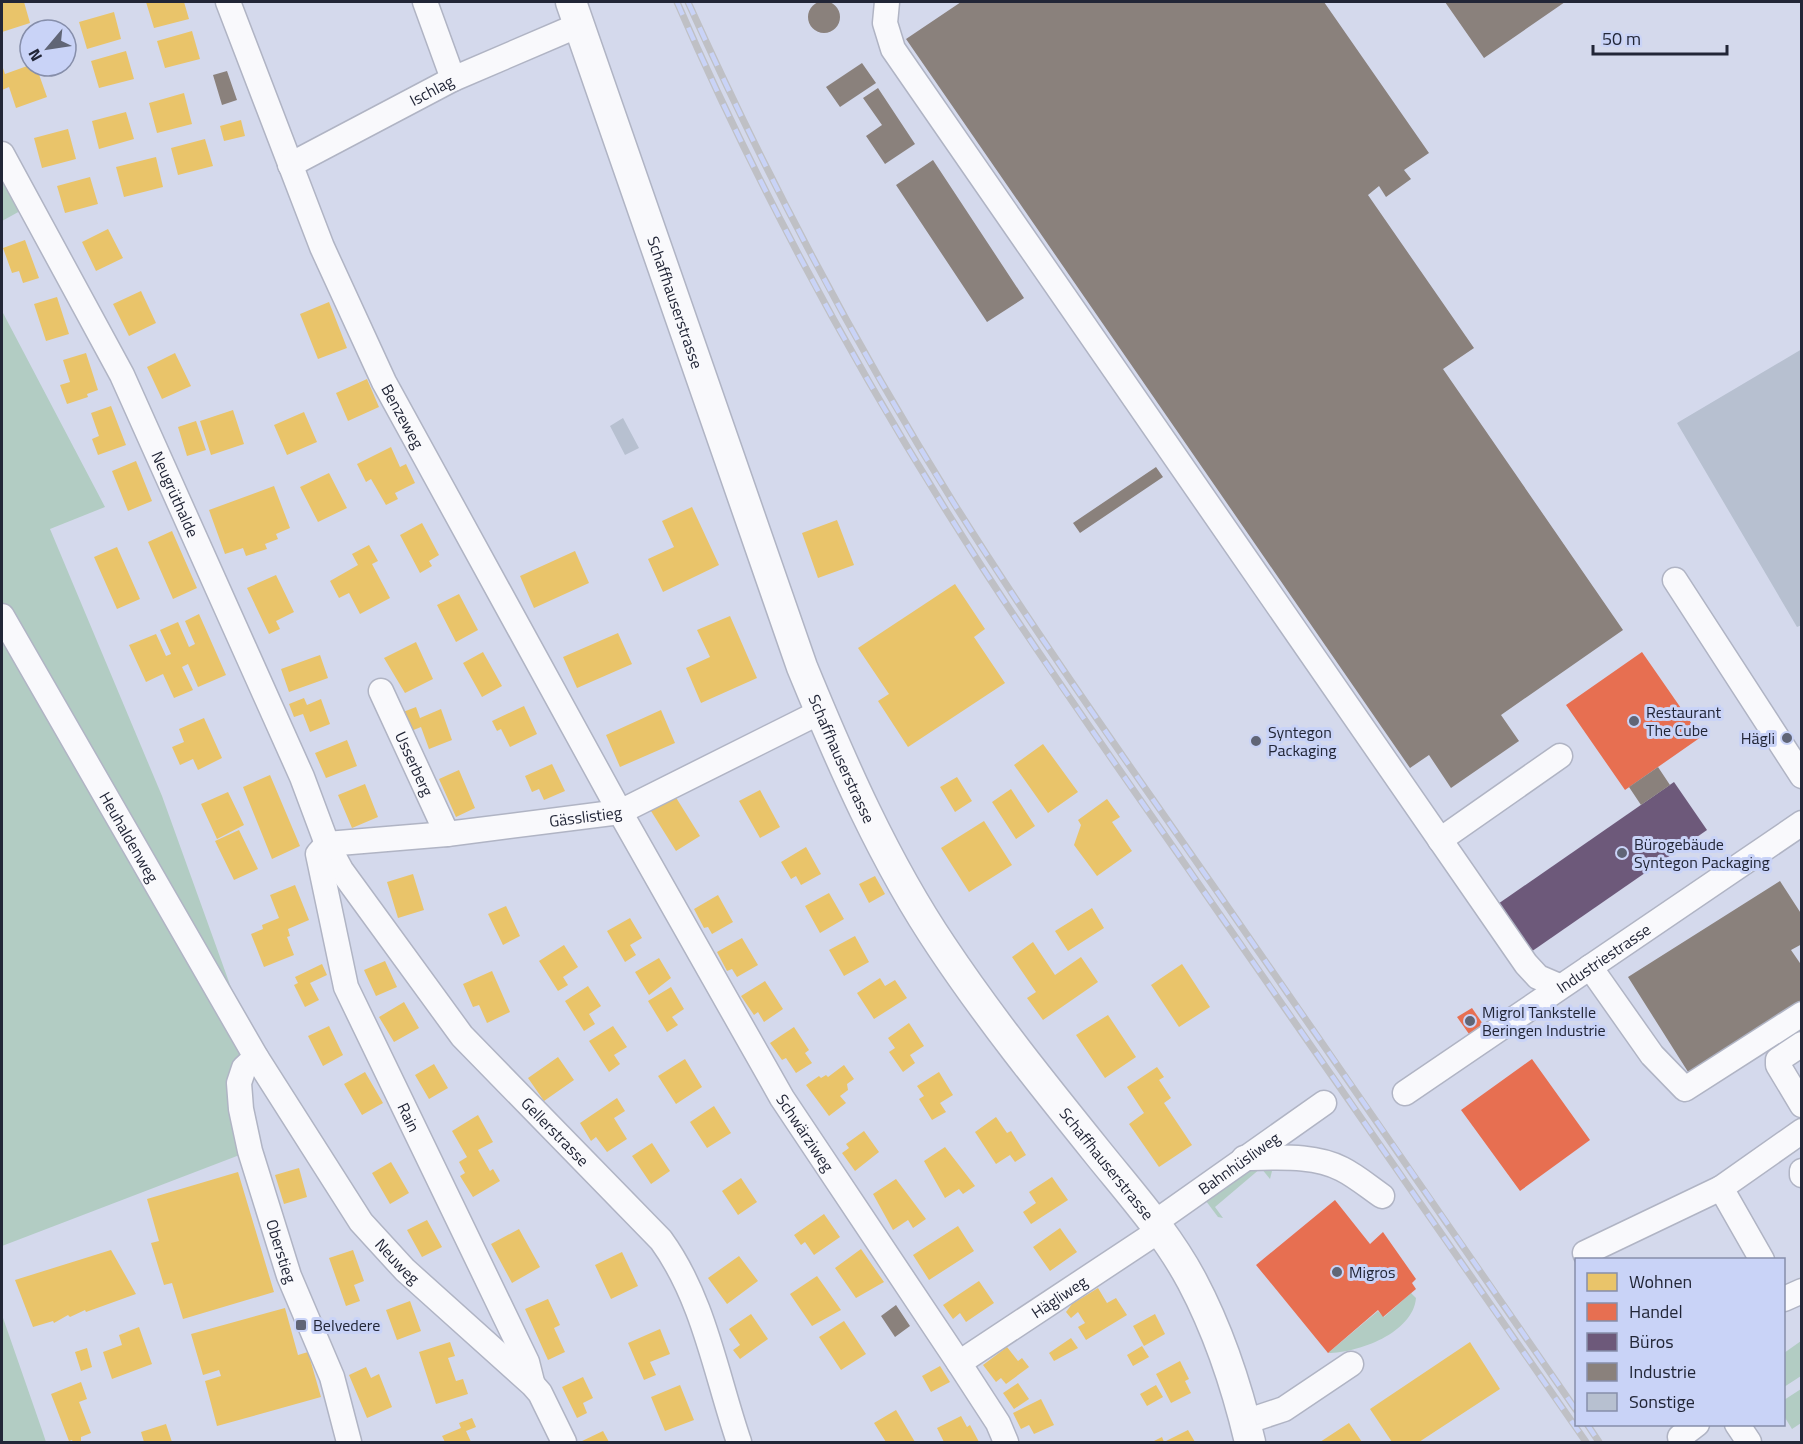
<svg xmlns="http://www.w3.org/2000/svg" width="1803" height="1444" font-family="'Titillium Web',sans-serif">
<style>
.green{fill:#b2ccc3}
.homes{fill:#e9c46a}
.shops{fill:#e76f51}
.offices{fill:#6d597a}
.industry{fill:#8a817c}
.building{fill:#b7c0d0}
.lines{fill:none;stroke-linecap:round;stroke-linejoin:round}
.minor-casing{stroke:#b0b4c4;stroke-width:27}
.major-casing{stroke:#b0b4c4;stroke-width:33}
.minor{stroke:#f9f9fc;stroke-width:24}
.major{stroke:#f9f9fc;stroke-width:30}
.rail-casing{stroke:#bfc0c5;stroke-width:7}
.rail{stroke:#c9d3f7;stroke-width:4.5;stroke-dasharray:14;stroke-linecap:butt}
.poi-dot{fill:#606576;stroke:#c9d3f7;stroke-width:2}
.labels{text-anchor:middle;stroke-width:6;stroke-linejoin:round;paint-order:stroke}
.street-label{font-size:16px;fill:#222637;stroke:#c9d3f7}
.poi-label{font-size:16px;fill:#222637;stroke:#c9d3f7;text-anchor:start}
</style>
<rect width="100%" height="100%" fill="#d4d9ec"/>
<path class="green" d="M2,154L31,205L2,221Z
M2,311L105,507L50,529L162,796L256,1057L244,1068L250,1151L2,1246Z
M1268,1166L1272,1171L1270,1179L1261,1168L1215,1207L1223,1218L1218,1217L1206,1201L1205,1195L1243,1170Z
M1411,1293L1416,1298C1413,1333 1358,1353 1328,1353L1378,1311L1384,1317Z
M2,1315L42,1430L46,1442H2Z
M1801,1341V1376L1784,1387V1353Z
M1801,1389V1423L1792,1429L1784,1416V1400Z"/>
<path class="homes" d="M2,2H24L30,23L2,32Z
M146,2H184L189,19L154,28Z
M114,12L121,39L87,49L79,22Z
M192,31L200,59L165,68L157,41Z
M126,51L134,79L99,88L91,61Z
M2,65L5,74L30,65L36,66L47,97L16,108L9,87L2,90Z
M184,93L192,124L157,133L149,103Z
M126,112L134,139L99,149L92,121Z
M241,120L245,136L224,141L220,126Z
M68,129L76,159L42,168L34,138Z
M205,139L213,166L178,175L171,148Z
M156,157L163,187L124,197L116,167Z
M90,177L98,204L65,213L57,186Z
M108,229L123,258L96,271L82,242Z
M25,240L39,278L23,283L19,271L12,273L3,248Z
M141,291L156,323L129,336L113,304Z
M57,297L69,334L46,341L34,304Z
M329,302L347,348L318,359L300,314Z
M86,353L98,390L87,394L88,397L67,404L60,385L70,382L63,360Z
M175,353L191,386L162,399L147,367Z
M367,379L379,407L348,421L336,393Z
M111,406L126,445L98,455L92,439L99,436L91,413Z
M233,410L244,444L211,455L200,421Z
M304,412L317,442L287,455L274,425Z
M196,421L206,450L187,456L178,427Z
M391,447L400,467L406,464L415,483L395,493L398,499L386,505L371,479L366,482L357,464Z
M136,461L152,501L128,511L112,471Z
M329,473L347,508L318,522L300,487Z
M274,486L290,528L276,534L278,539L265,544L267,549L246,556L243,548L225,554L209,510Z
M692,507L719,565L663,592L648,559L674,547L662,521Z
M837,520L854,565L818,578L802,533Z
M422,523L439,555L429,561L432,566L420,573L400,535Z
M172,531L197,588L173,599L148,542Z
M369,545L378,561L372,564L390,598L360,614L349,593L339,598L330,581L358,565L352,554Z
M117,547L140,599L117,609L94,557Z
M575,551L589,583L534,608L520,576Z
M276,575L294,612L276,621L280,629L269,634L247,588Z
M955,584L985,629L974,637L1005,683L908,747L878,701L889,694L858,648Z
M459,594L478,630L456,642L437,605Z
M199,614L226,675L198,687L188,664L182,667L193,690L174,698L163,674L146,682L129,645L156,634L166,656L171,654L160,630L178,622L189,647L195,644L185,621Z
M730,616L757,678L701,703L686,668L710,657L697,630Z
M618,633L632,664L577,688L563,657Z
M416,642L433,679L405,693L384,658Z
M483,652L502,686L482,697L463,663Z
M320,655L328,678L289,692L281,669Z
M304,698L307,705L321,699L330,724L310,732L303,714L294,717L289,704Z
M524,706L537,734L510,747L501,729L497,731L492,721Z
M416,707L420,718L441,709L452,740L429,749L421,727L411,731L403,712Z
M661,710L675,743L620,767L606,735Z
M204,718L222,758L198,770L193,759L180,765L172,747L184,742L179,729Z
M347,740L357,766L326,778L315,753Z
M1043,744L1078,792L1048,813L1014,765Z
M552,764L565,791L544,800L539,789L532,792L525,776Z
M459,770L475,808L456,817L439,779Z
M270,775L300,846L272,859L243,787Z
M957,777L972,801L955,812L940,787Z
M365,784L378,817L352,828L338,795Z
M1011,789L1035,826L1016,839L992,802Z
M760,790L780,827L760,838L739,801Z
M228,792L244,825L217,839L201,804Z
M675,796L700,836L676,851L651,811Z
M1107,799L1120,817L1112,822L1132,851L1097,876L1074,845L1081,825L1078,820Z
M984,821L1012,865L969,892L941,848Z
M239,830L258,869L234,880L215,841Z
M806,847L821,874L801,885L796,876L791,879L781,862Z
M413,874L424,910L398,918L387,882Z
M875,876L885,894L869,903L859,884Z
M295,885L309,920L288,929L290,936L287,937L294,955L264,967L251,934L263,929L262,925L279,918L270,895Z
M829,893L844,919L820,933L805,906Z
M718,895L733,922L712,934L708,927L704,928L694,909Z
M506,906L520,936L503,945L488,914Z
M1092,908L1104,928L1068,951L1055,931Z
M630,918L642,938L630,945L636,955L625,962L607,931Z
M855,936L869,962L844,976L829,950Z
M742,938L758,965L737,977L732,969L727,971L717,952Z
M1033,942L1055,975L1081,957L1098,982L1043,1020L1027,998L1036,992L1012,957Z
M564,945L578,967L563,977L568,985L558,991L539,961Z
M659,958L671,978L649,995L635,972Z
M385,961L397,987L376,996L364,970Z
M322,964L327,975L310,983L319,1000L305,1007L294,985L298,983L295,977Z
M1182,964L1210,1007L1179,1027L1151,985Z
M492,971L510,1012L487,1023L479,1005L473,1007L463,984Z
M880,978L885,986L895,980L907,998L874,1019L857,993Z
M765,981L783,1009L764,1022L758,1012L754,1015L741,996Z
M588,986L601,1006L589,1014L595,1024L584,1031L565,1001Z
M671,987L684,1009L672,1017L678,1025L667,1032L648,1001Z
M404,1002L419,1028L394,1042L379,1017Z
M1108,1015L1136,1057L1105,1078L1076,1035Z
M909,1023L924,1046L910,1055L915,1063L903,1072L889,1052L895,1048L888,1038Z
M329,1026L343,1055L323,1066L308,1036Z
M613,1026L627,1047L614,1055L620,1064L609,1072L589,1041Z
M794,1027L809,1050L805,1053L812,1063L796,1073L786,1058L782,1060L770,1043Z
M558,1057L574,1080L544,1101L528,1078Z
M685,1059L702,1087L676,1104L658,1076Z
M434,1064L448,1088L429,1099L415,1075Z
M844,1065L854,1079L847,1084L848,1090L840,1096L846,1103L829,1116L806,1085L819,1076L821,1078L826,1075L828,1077Z
M1157,1067L1164,1077L1159,1080L1171,1098L1164,1103L1192,1145L1159,1167L1129,1124L1144,1113L1127,1087Z
M365,1072L383,1103L362,1115L344,1084Z
M939,1072L953,1095L940,1103L946,1112L932,1120L919,1099L924,1096L917,1086Z
M617,1098L625,1111L614,1118L627,1139L607,1152L596,1137L591,1141L580,1123Z
M714,1106L731,1133L707,1148L690,1122Z
M478,1115L493,1142L478,1150L490,1171L493,1169L500,1181L473,1197L460,1176L465,1173L459,1162L467,1157L452,1131Z
M996,1117L1007,1133L1011,1131L1026,1155L1015,1162L1010,1155L996,1164L975,1132Z
M864,1131L879,1152L855,1171L842,1153L849,1148L846,1144Z
M652,1143L670,1171L651,1184L632,1156Z
M945,1147L975,1186L963,1194L959,1189L945,1198L924,1161Z
M391,1162L409,1193L390,1204L372,1173Z
M299,1168L307,1197L284,1204L275,1175Z
M238,1172L274,1292L183,1319L172,1283L164,1285L151,1243L159,1241L147,1199Z
M1052,1177L1068,1200L1031,1224L1023,1212L1036,1203L1029,1192Z
M741,1178L757,1202L738,1215L722,1191Z
M896,1179L926,1219L913,1228L908,1220L893,1230L873,1194Z
M824,1214L840,1237L814,1255L805,1242L801,1245L794,1235Z
M427,1220L442,1247L422,1257L407,1230Z
M958,1226L974,1251L929,1280L913,1255Z
M1060,1228L1077,1252L1050,1271L1033,1247Z
M519,1229L540,1267L512,1283L491,1244Z
M861,1249L884,1282L856,1298L835,1268Z
M111,1250L136,1294L86,1312L85,1310L70,1317L68,1315L54,1323L53,1321L33,1327L15,1280Z
M353,1250L364,1281L354,1285L360,1301L346,1306L329,1258Z
M622,1252L638,1286L611,1299L595,1265Z
M739,1256L758,1281L727,1304L708,1278Z
M817,1276L841,1310L812,1326L790,1294Z
M979,1281L994,1303L966,1322L960,1313L953,1319L943,1305Z
M1098,1288L1107,1303L1116,1298L1127,1315L1086,1340L1078,1327L1085,1323L1078,1312L1071,1318L1066,1312L1072,1304Z
M548,1299L560,1325L554,1328L565,1352L548,1360L525,1309Z
M410,1301L421,1331L397,1340L386,1310Z
M285,1308L298,1355L308,1352L321,1397L217,1426L205,1381L221,1376L219,1370L203,1375L191,1334Z
M751,1314L768,1339L740,1359L733,1350L740,1345L729,1329Z
M1155,1314L1165,1334L1144,1346L1133,1326Z
M844,1321L866,1354L841,1370L819,1337Z
M139,1327L152,1364L112,1379L103,1352L122,1345L119,1335Z
M660,1329L670,1354L650,1362L656,1375L644,1380L628,1343Z
M1071,1338L1078,1348L1054,1361L1049,1353Z
M450,1342L455,1356L448,1358L456,1381L463,1379L468,1394L436,1404L419,1352Z
M1470,1342L1500,1389L1419,1442H1392L1370,1409Z
M1142,1346L1149,1357L1133,1366L1127,1355Z
M1007,1347L1018,1361L1022,1358L1029,1367L1006,1384L1001,1378L996,1382L983,1365Z
M87,1348L92,1367L81,1371L75,1352Z
M1180,1361L1189,1379L1185,1381L1191,1393L1171,1403L1156,1374Z
M940,1366L950,1382L931,1392L922,1376Z
M366,1367L371,1378L379,1374L392,1407L367,1418L349,1375Z
M583,1377L593,1398L583,1403L587,1413L577,1418L562,1387Z
M81,1382L87,1399L79,1402L91,1433L81,1437V1442H73L72,1440L69,1441L51,1394Z
M1018,1383L1029,1399L1014,1409L1003,1393Z
M680,1385L694,1420L665,1431L651,1397Z
M1156,1385L1163,1397L1147,1406L1140,1394Z
M1041,1399L1054,1425L1034,1434L1029,1425L1021,1429L1013,1413Z
M896,1410L915,1442H886L874,1423Z
M961,1416L967,1427L970,1425L979,1442H944L937,1428Z
M472,1418L476,1427L466,1431L471,1442H445L442,1436L461,1428L459,1423Z
M1349,1423L1362,1442H1320Z
M166,1424L172,1442H144L141,1432Z
M1188,1430L1195,1442H1152L1162,1437L1164,1442Z
M603,1431L609,1442H580Z"/>
<path class="shops" d="M1642,652L1701,737L1625,790L1566,705Z
M1472,1008L1483,1024L1469,1034L1457,1017Z
M1532,1059L1590,1140L1520,1191L1461,1110Z
M1335,1200L1370,1244L1383,1232L1416,1279L1412,1283L1416,1289L1383,1317L1378,1310L1328,1353L1256,1265Z"/>
<path class="offices" d="M1674,782L1707,830L1528,954L1495,906Z"/>
<path class="industry" d="M808 17a16 16 0 1 1 32 0a16 16 0 1 1-32 0Z
M961,2H1324L1429,153L1404,170L1411,179L1386,197L1379,186L1368,195L1474,348L1443,369L1623,630L1501,715L1519,741L1451,788L1429,755L1410,768L906,39Z
M1445,2H1565L1484,58Z
M862,63L876,83L840,107L826,87Z
M227,71L237,100L222,105L213,75Z
M878,88L915,144L885,164L866,136L882,125L863,98Z
M933,160L1024,298L987,322L896,185Z
M1156,467L1163,477L1080,533L1073,523Z
M1658,767L1670,785L1641,805L1629,787Z
M1780,881L1802,915V944L1791,950L1802,966V1004L1690,1075L1628,977Z
M896,1305L910,1326L895,1337L881,1316Z"/>
<path class="building" d="M1802,349V625L1797,627L1677,423Z
M623,418L639,448L625,455L610,426Z"/>
<g class="lines">
<g class="minor-casing">
<g id="minor">
<path id="s1" d="M228,2L322,247L384,382L620,812L782,1098L959,1363L998,1423L1006,1442"/>
<path d="M425,2L453,79"/>
<path d="M887,2L885,23L893,49L1526,964L1538,977L1559,986"/>
<path id="s2" d="M2,154L122,375L302,777L327,844L341,870L462,1036L661,1240C704,1299 716,1375 739,1442"/>
<path id="s3" d="M290,165L453,79L579,25"/>
<path d="M1675,580L1802,776"/>
<path id="s4" d="M2,616L256,1057L361,1222L405,1270L533,1385L540,1393L564,1442"/>
<path id="s5" d="M381,691L447,834"/>
<path d="M1440,840L1560,756"/>
<path id="s6" d="M327,844L318,854L346,987L527,1362L532,1382"/>
<path id="s7" d="M327,844L447,834L620,812L820,712"/>
<path d="M1590,967L1652,1055L1685,1089L1802,1014"/>
<path d="M1802,1044L1778,1060V1065L1802,1105"/>
<path id="s8" d="M256,1057L244,1068L239,1083L241,1109L250,1151L289,1276L332,1377L349,1442"/>
<path id="s9" d="M1405,1093L1802,823"/>
<path d="M1244,1158C1276,1158 1313,1154 1342,1169C1356,1176 1369,1187 1382,1196"/>
<path d="M1802,1171V1175"/>
<path d="M1721,1188L1762,1260"/>
<path id="s10" d="M1154,1223L1324,1103"/>
<path d="M1589,1260L1585,1253L1721,1188L1802,1131"/>
<path d="M1784,1299L1802,1291"/>
<path id="s11" d="M959,1363L1160,1230"/>
<path d="M1245,1422L1284,1409L1351,1364"/>
<path d="M1737,1424L1749,1442"/>
<path d="M1680,1437L1697,1424"/>
</g>
</g>
<g class="major-casing">
<g id="major">
<path id="s12" d="M571,2L802,667C841,762 884,861 942,947C990,1019 1044,1086 1098,1153C1131,1194 1167,1234 1192,1281C1219,1332 1237,1387 1250,1442"/>
</g>
</g>
<use href="#minor" class="minor"/>
<use href="#major" class="major"/>
<g class="rail-casing">
<path id="rail" d="M677,2C762,198 866,387 982,567C1052,675 1127,780 1200,886C1329,1071 1457,1257 1586,1442
M688,2C766,175 854,343 955,505C1040,640 1132,769 1223,900C1341,1070 1459,1240 1576,1410
M1587,1424L1599,1442"/>
</g>
<use href="#rail" class="rail"/>
</g>
<g class="poi-dot">
<circle cx="1634" cy="721" r="6"/>
<circle cx="1787" cy="738" r="6"/>
<circle cx="1256" cy="741" r="6"/>
<circle cx="1622" cy="853" r="6"/>
<circle cx="1470" cy="1021" r="6"/>
<circle cx="1337" cy="1272" r="6"/>
<rect x="295" y="1319" width="12" height="12" rx="3"/>
</g>
<g class="labels">
<g class="street-label">
<text dy="6" stroke="none"><textPath href="#s3" startOffset="160">Ischlag</textPath></text>
<text dy="6" stroke="none"><textPath href="#s12" startOffset="318">Schaffhauserstrasse</textPath></text>
<text dy="6" stroke="none"><textPath href="#s1" startOffset="450">Benzeweg</textPath></text>
<text dy="6" stroke="none"><textPath href="#s2" startOffset="382">Neugrüthalde</textPath></text>
<text dy="6" stroke="none"><textPath href="#s12" startOffset="804">Schaffhauserstrasse</textPath></text>
<text dy="6" stroke="none"><textPath href="#s5" startOffset="80">Usserberg</textPath></text>
<text dy="6" stroke="none"><textPath href="#s7" startOffset="260">Gässlistieg</textPath></text>
<text dy="6" stroke="none"><textPath href="#s4" startOffset="255">Heuhaldenweg</textPath></text>
<text dy="6" stroke="none"><textPath href="#s9" startOffset="240">Industriestrasse</textPath></text>
<text dy="6" stroke="none"><textPath href="#s6" startOffset="294">Rain</textPath></text>
<text dy="6" stroke="none"><textPath href="#s2" startOffset="1132">Gellerstrasse</textPath></text>
<text dy="6" stroke="none"><textPath href="#s1" startOffset="1272">Schwärziweg</textPath></text>
<text dy="6" stroke="none"><textPath href="#s10" startOffset="104">Bahnhüsliweg</textPath></text>
<text dy="6" stroke="none"><textPath href="#s12" startOffset="1290">Schaffhauserstrasse</textPath></text>
<text dy="6" stroke="none"><textPath href="#s8" startOffset="206">Oberstieg</textPath></text>
<text dy="6" stroke="none"><textPath href="#s4" startOffset="758">Neuweg</textPath></text>
<text dy="6" stroke="none"><textPath href="#s11" startOffset="120">Hägliweg</textPath></text>
</g>
<g class="poi-label">
<text x="1646" y="718">Restaurant<tspan x="1646" dy="18">The Cube</tspan></text>
<text x="1268" y="738">Syntegon<tspan x="1268" dy="18">Packaging</tspan></text>
<text x="1775" y="744" text-anchor="end">Hägli</text>
<text x="1634" y="850">Bürogebäude<tspan x="1634" dy="18">Syntegon Packaging</tspan></text>
<text x="1482" y="1018">Migrol Tankstelle<tspan x="1482" dy="18">Beringen Industrie</tspan></text>
<text x="1349" y="1278">Migros</text>
<text x="313" y="1331">Belvedere</text>
</g>
</g>
<rect width="1803" height="1444" fill="none" stroke="#222637" stroke-width="6"/>
<rect x="1575" y="1258" width="210" height="168" fill="#c9d3f7" stroke="#868eaa" stroke-width="1.5"/>
<rect x="1587" y="1273" width="30" height="18" fill="#e9c46a" stroke="#868eaa" stroke-width="1.5"/>
<text x="1629" y="1288" font-size="18" fill="#222637">Wohnen</text>
<rect x="1587" y="1303" width="30" height="18" fill="#e76f51" stroke="#868eaa" stroke-width="1.5"/>
<text x="1629" y="1318" font-size="18" fill="#222637">Handel</text>
<rect x="1587" y="1333" width="30" height="18" fill="#6d597a" stroke="#868eaa" stroke-width="1.5"/>
<text x="1629" y="1348" font-size="18" fill="#222637">Büros</text>
<rect x="1587" y="1363" width="30" height="18" fill="#8a817c" stroke="#868eaa" stroke-width="1.5"/>
<text x="1629" y="1378" font-size="18" fill="#222637">Industrie</text>
<rect x="1587" y="1393" width="30" height="18" fill="#b7c0d0" stroke="#868eaa" stroke-width="1.5"/>
<text x="1629" y="1408" font-size="18" fill="#222637">Sonstige</text>
<g transform="translate(48 48) rotate(241)"><circle r="28" fill="#c9d3f7" stroke="#868eaa" stroke-width="1.5"/>
<path d="M0-4.5L10 22L0 15L-10 22Z" fill="#606576"/>
<text y="-9" font-size="16" font-weight="bold" text-anchor="middle" fill="#222637">N</text>
</g>
<path d="M1593 45v9h134v-9" fill="none" stroke="#222637" stroke-width="3"/>
<text x="1602" y="45" font-size="18" fill="#222637" stroke="#c9d3f7" stroke-width="4.5" paint-order="stroke">50 m</text>
</svg>
